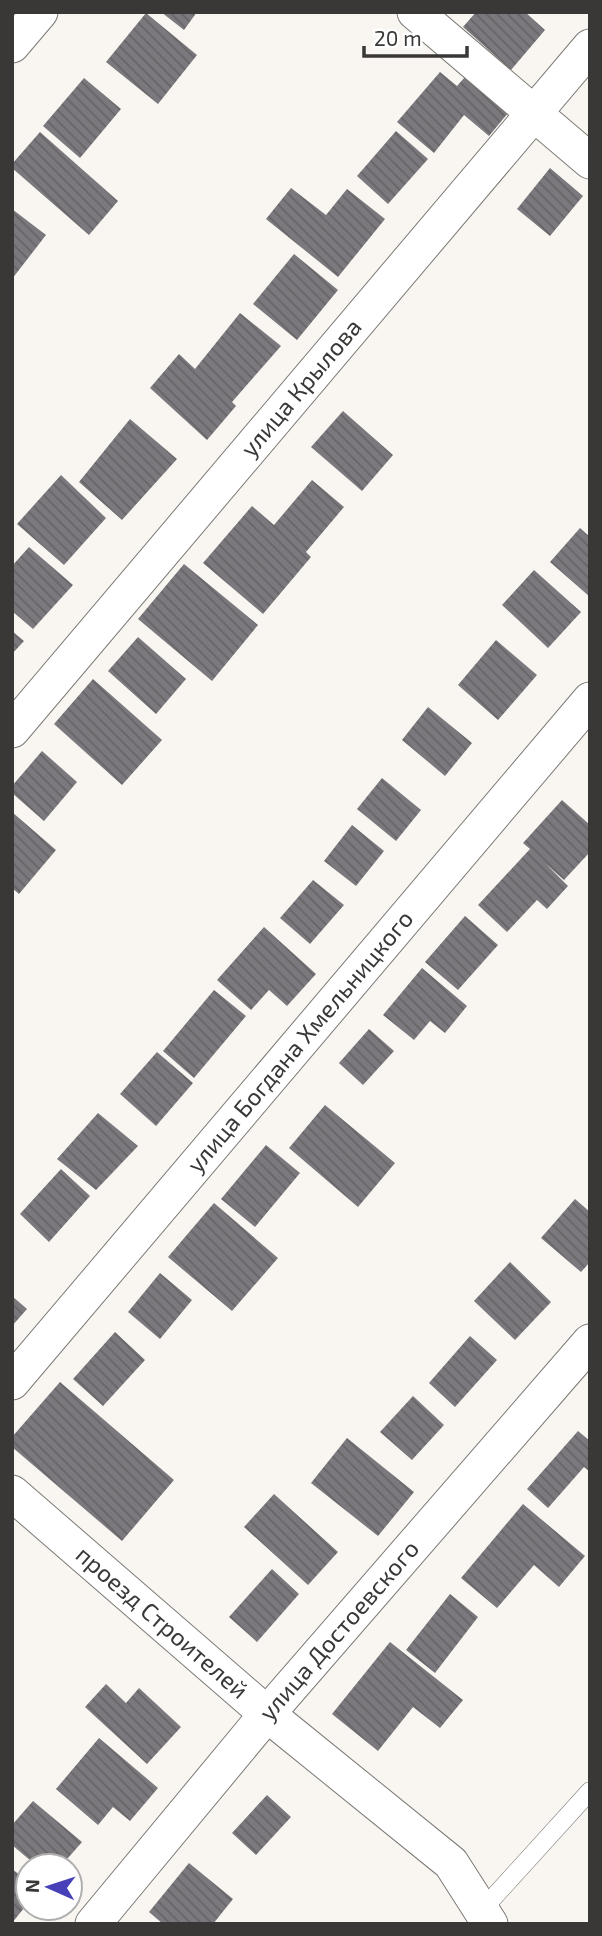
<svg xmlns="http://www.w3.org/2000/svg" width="602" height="1936" font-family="'Exo 2',sans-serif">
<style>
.building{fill:url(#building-back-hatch)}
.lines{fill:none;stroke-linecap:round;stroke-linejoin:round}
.service-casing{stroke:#7c7a76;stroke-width:19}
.minor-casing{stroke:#7c7a76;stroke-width:37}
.service{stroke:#fff;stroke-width:18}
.minor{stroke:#fff;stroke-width:35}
.labels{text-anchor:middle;stroke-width:7;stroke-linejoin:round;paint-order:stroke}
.street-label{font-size:24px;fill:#393836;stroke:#fff}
</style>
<defs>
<pattern id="building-back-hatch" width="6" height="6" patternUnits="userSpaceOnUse" patternTransform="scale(1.75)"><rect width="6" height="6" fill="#7b797d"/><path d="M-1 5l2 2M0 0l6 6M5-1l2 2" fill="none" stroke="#666467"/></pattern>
</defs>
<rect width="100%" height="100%" fill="#f9f6f2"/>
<path class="building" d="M161,12H197L184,30Z
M476,12H525L545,30L511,70L463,27Z
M146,13L197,55L158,104L106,62Z
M440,72L457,86L465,77L508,113L489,136L464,115L434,153L397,122Z
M84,78L121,109L80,158L43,126Z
M396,131L428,159L388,204L357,176Z
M40,132L118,201L89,235L12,168V164Z
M550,168L583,196L550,236L517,209Z
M291,188L326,215L347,189L385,219L338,277L266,219Z
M12,209L46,235L12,279Z
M294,254L338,290L297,340L253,304Z
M240,313L281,346L232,402L236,406L207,440L150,388L179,354L195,369Z
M343,411L393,455L362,491L311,447Z
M130,419L177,459L122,520L79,482Z
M61,475L106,518L64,565L17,524Z
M312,480L344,507L306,552L311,557L263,614L203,563L252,506L274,525Z
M580,528L590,537V597L550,562Z
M29,547L73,585L33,629L12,611V566Z
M184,564L258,625L212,681L138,619Z
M534,570L581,612L548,648L502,605Z
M12,631L24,641L12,654Z
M138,637L186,679L156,714L108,671Z
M496,640L537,675L498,720L458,685Z
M93,679L162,740L122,785L54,724Z
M428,707L472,743L445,776L402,740Z
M42,751L77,782L44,821L12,793V786Z
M382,778L421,810L396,841L357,809Z
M562,800L590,825V852L564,880L546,864L568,886L547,909L537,900L507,932L478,905L530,849L523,843Z
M12,812L56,850L19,894L12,888Z
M352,825L384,851L356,886L324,861Z
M313,880L344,905L310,944L280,918Z
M465,916L498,945L458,990L425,962Z
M264,927L316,974L287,1006L269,990L251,1010L217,980Z
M422,968L467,1006L445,1033L430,1021L414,1040L383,1015Z
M214,990L246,1016L194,1078L163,1051Z
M369,1029L394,1051L363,1085L339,1063Z
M157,1052L193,1083L156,1126L120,1094Z
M325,1105L395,1163L358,1207L289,1148Z
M98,1113L138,1146L96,1190L57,1159Z
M266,1145L300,1173L255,1227L221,1199Z
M61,1169L90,1196L49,1242L20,1214Z
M575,1199L590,1212V1262L581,1272L541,1238Z
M214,1203L278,1258L232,1311L168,1257Z
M510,1262L551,1302L515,1340L474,1301Z
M160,1273L192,1300L160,1339L128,1312Z
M12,1296L27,1309L12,1326Z
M115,1332L145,1360L103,1406L73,1379Z
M470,1336L497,1360L455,1407L429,1383Z
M60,1382L174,1480L122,1541L12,1447V1437Z
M413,1396L444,1425L412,1460L380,1432Z
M578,1431L590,1441V1472L584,1467L548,1508L527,1489Z
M347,1438L414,1492L378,1536L311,1483Z
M274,1494L338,1552L308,1585L244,1527Z
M523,1504L585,1556L559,1587L534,1565L497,1608L461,1578Z
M272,1569L299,1594L257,1642L229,1617Z
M450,1594L478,1617L435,1673L406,1650Z
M390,1642L463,1700L440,1728L413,1707L378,1751L332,1714Z
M106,1684L126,1703L139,1688L181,1727L147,1764L85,1707Z
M99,1738L158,1788L130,1821L113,1807L98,1825L56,1789Z
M267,1795L291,1817L256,1855L232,1833Z
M33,1801L82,1842L61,1866H37L12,1845V1825Z
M189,1863L233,1899L213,1924H163L149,1912Z
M12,1869L28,1881V1903L12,1923Z"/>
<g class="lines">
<g class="service-casing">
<path id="service" d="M482,1910L590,1791"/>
</g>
<g class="minor-casing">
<g id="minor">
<path d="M415,12L590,161"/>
<path d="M12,45L40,12"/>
<path id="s1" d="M12,730L590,47"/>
<path id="s2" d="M12,1382L590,700"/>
<path id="s3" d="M12,1493L267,1714L451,1863L490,1924"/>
<path id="s4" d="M93,1924L267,1714L590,1342"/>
</g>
</g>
<use href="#service" class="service"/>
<use href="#minor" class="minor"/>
</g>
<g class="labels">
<g class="street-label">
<text dy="8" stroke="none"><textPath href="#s1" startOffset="448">улица Крылова</textPath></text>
<text dy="8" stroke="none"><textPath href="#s2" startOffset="446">улица Богдана Хмельницкого</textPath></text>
<text dy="8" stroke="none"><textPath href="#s3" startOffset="198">проезд Строителей</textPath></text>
<text dy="8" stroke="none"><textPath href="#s4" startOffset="383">улица Достоевского</textPath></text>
</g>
</g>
<rect width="602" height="1936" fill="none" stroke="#393836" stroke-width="28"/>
<g transform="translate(49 1887) rotate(273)"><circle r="33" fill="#ffffff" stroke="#b0afaf" stroke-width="2"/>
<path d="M0-5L12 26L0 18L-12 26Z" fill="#4840b6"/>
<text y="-10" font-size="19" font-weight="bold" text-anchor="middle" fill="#393836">N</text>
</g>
<path d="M364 46v10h103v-10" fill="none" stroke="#393836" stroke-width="3.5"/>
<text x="374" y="46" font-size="21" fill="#393836" stroke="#ffffff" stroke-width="5" paint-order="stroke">20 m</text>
</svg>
